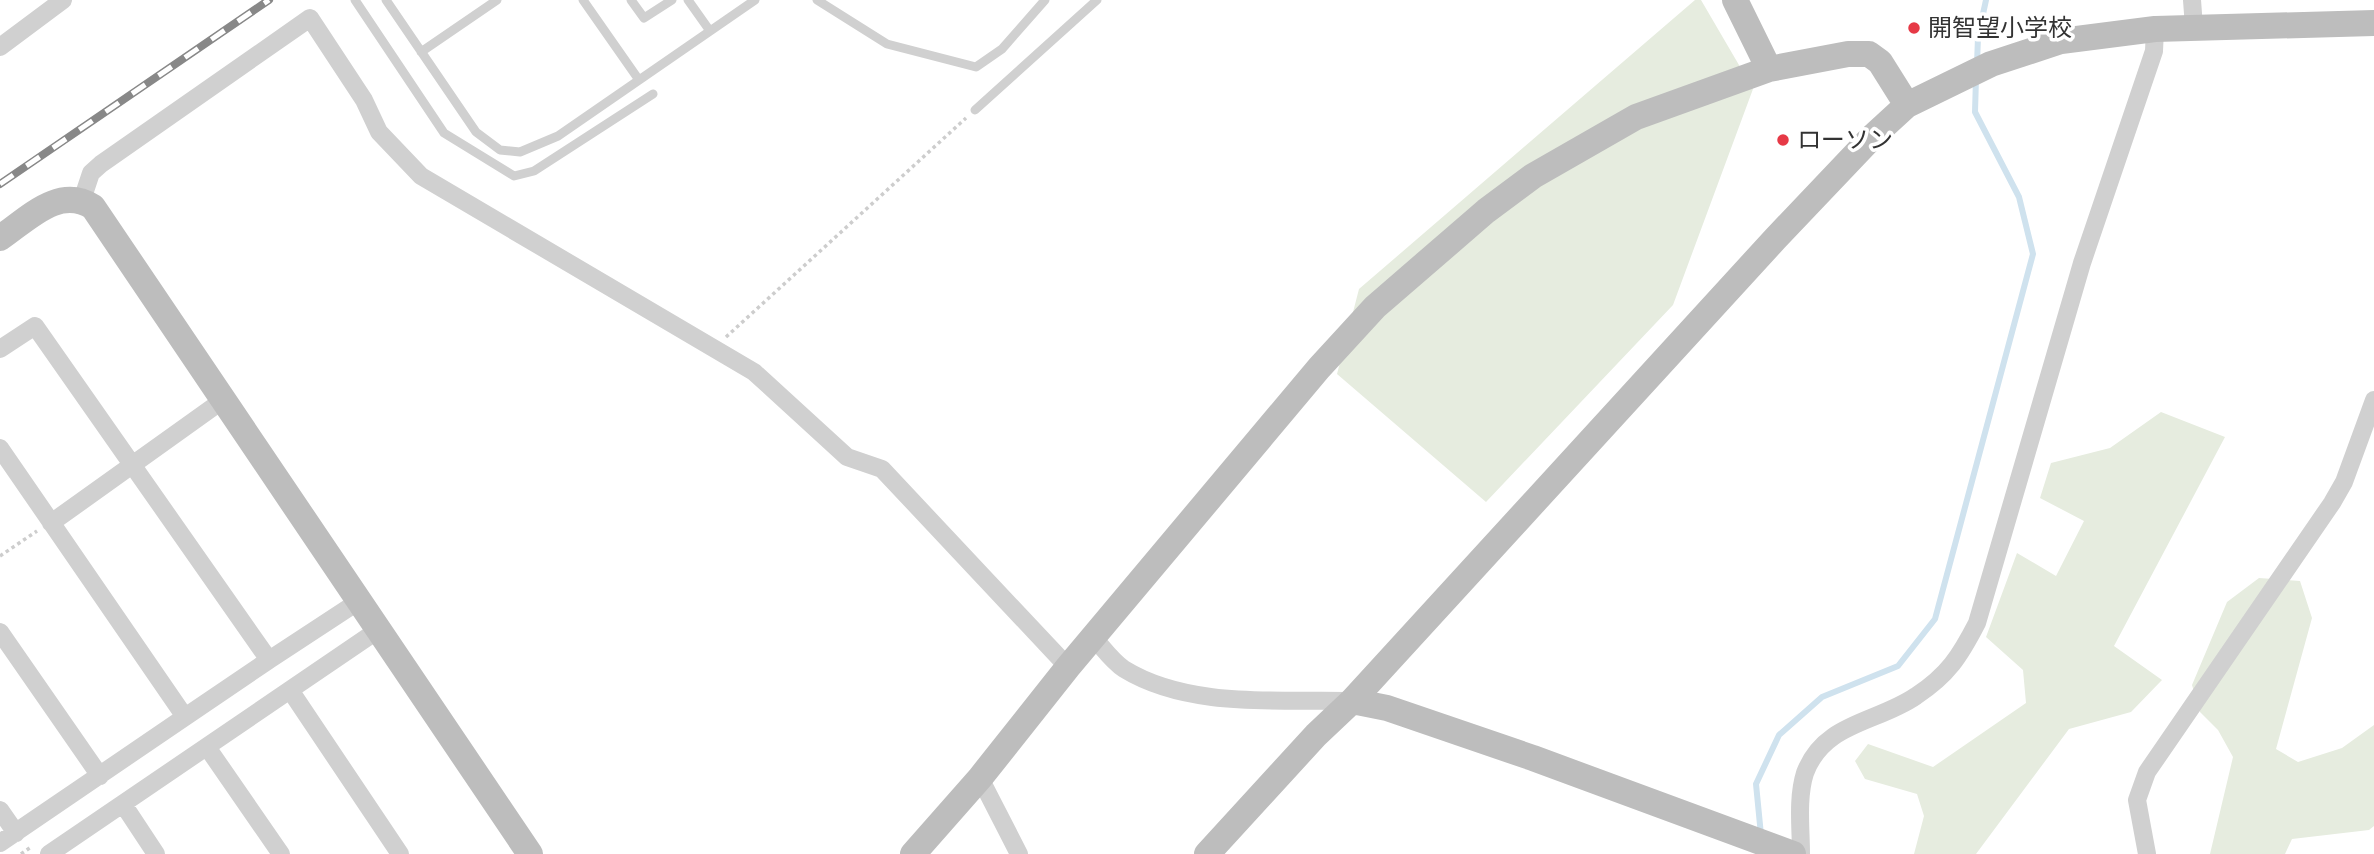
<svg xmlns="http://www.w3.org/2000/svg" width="2374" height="854" font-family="'Golos Text','Noto Sans JP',sans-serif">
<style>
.green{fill:#e6ecdf}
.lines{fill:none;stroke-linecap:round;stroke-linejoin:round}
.stream{stroke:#cfe2ee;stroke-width:6}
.path{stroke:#cdcdcd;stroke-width:3.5;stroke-dasharray:3.5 3.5;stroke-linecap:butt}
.lane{stroke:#d0d0d0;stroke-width:9}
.street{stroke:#d0d0d0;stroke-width:18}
.secondary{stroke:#bdbdbd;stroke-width:26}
.rail-casing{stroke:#888;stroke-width:8}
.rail{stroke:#fff;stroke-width:5;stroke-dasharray:16;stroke-linecap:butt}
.poi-dot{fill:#e63946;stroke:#fff;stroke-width:2.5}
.labels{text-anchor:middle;stroke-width:7;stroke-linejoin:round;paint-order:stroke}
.poi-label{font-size:24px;fill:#333;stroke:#fff;text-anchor:start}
</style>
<rect width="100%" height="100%" fill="#fff"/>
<path class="green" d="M1695,0H1701L1753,89L1673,305L1486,502L1337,374L1359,289Z
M2161,412L2225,437L2114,646L2162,680L2131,712L2069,729L1976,854H1914L1924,816L1917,794L1865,779L1855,761L1868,744L1933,767L2026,703L2023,670L1986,637L2017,553L2056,576L2084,521L2040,498L2051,463L2110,448Z
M2259,578L2300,581L2312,618L2276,749L2298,762L2342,748L2374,725V826L2369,830L2292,839L2285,854H2210L2233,757L2218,730L2200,712L2192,685L2227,602Z"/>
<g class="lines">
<path class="stream" d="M1977,64L1978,37L1986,0
M1761,835L1756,784L1779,735L1822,697L1898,666L1935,619L2033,254L2019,197L1975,112L1976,78"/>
<path class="path" d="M726,337L966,118
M0,556L37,531
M21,854L31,847"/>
<path class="lane" d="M355,0L444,133L514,176L534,171L653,94
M386,0L476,132L500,150L520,152L558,136L755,0
M583,0L639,80
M631,0L644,18L672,0
M688,0L710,31
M817,0L887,44L976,67L1002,49L1045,0
M421,52L497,0
M975,110L1097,0"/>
<path class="street" d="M2192,0L2194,27
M0,47L63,0
M82,200L91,173L101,164L310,18L364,100L379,132L421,176L754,372L847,457L882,469L1068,667
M0,349L35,326L269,660L359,601
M0,448L185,717L0,843
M51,523L223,400
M0,632L100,776
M1094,638C1103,648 1113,662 1124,669C1189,709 1279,699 1352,701
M290,690L400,854
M185,717L269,660
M207,747L281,854
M980,778L1019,854
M123,804L156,854
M0,810L16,833
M49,854L378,630
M1801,854C1801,829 1797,798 1805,773C1824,722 1877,723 1916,696C1948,675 1960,656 1977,623L2082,263L2154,51L2155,29
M2147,854L2137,800L2147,772L2332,503L2344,482L2374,400"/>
<path class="secondary" d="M1735,0L1769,69
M0,238C28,219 59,185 93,207L530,854
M1352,701L1387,708L1533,758L1793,854
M913,854L980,778L1068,667L1319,368L1375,307L1486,211L1533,176L1636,117L1769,69L1848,54H1869L1880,62L1907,105
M1207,854L1316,735L1352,701L1775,239L1871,138L1907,105L1991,64L2061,41L2155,29L2374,23"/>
<g class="rail-casing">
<path id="rail" d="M0,184L269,0"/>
</g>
<use href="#rail" class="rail"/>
</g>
<g class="poi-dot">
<circle cx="1914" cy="28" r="7"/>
<circle cx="1783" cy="140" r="7"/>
</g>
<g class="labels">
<g class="poi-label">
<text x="1928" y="36">開智望小学校</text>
<text x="1797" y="148">ローソン</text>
</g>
</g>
</svg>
